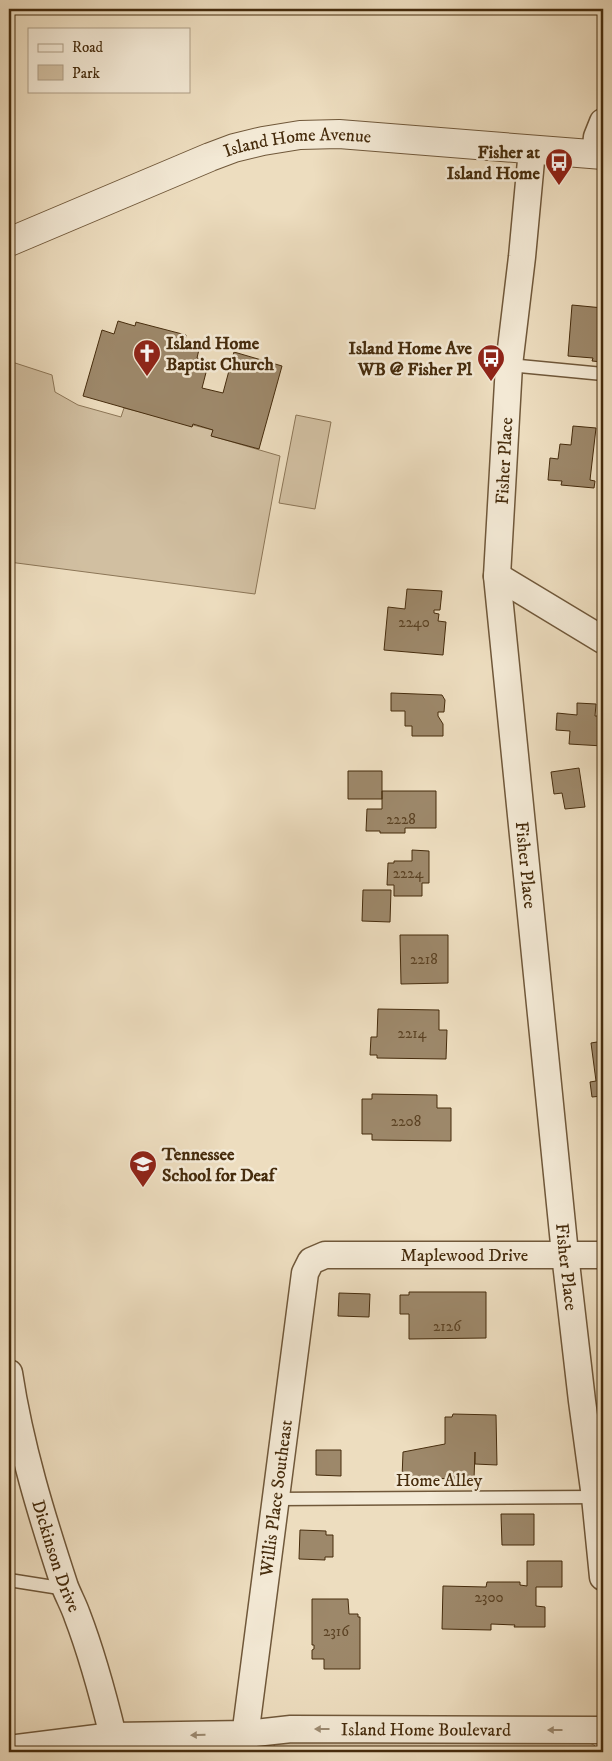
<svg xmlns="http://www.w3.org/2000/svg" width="612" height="1761" font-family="'IM FELL DW Pica',serif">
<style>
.green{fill:#d1bfa1;stroke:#8c7657}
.building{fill:#9d886a;stroke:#462c0d}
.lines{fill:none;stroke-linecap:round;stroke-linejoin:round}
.service-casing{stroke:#70583a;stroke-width:15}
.minor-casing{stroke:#70583a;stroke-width:29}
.tertiary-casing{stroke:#70583a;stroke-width:30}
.service{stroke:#f3e9d5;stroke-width:12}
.minor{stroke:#f3e9d5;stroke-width:26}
.tertiary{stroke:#f3e9d5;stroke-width:28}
.oneway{fill:#9c8a71}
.labels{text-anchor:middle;stroke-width:5;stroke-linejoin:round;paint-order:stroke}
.number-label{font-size:15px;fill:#5c4324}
.street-label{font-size:18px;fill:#462c0d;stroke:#f3e9d5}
.poi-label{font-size:18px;font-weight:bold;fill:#462c0d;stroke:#f3e9d5;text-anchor:end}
</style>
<rect width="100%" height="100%" fill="#edddbf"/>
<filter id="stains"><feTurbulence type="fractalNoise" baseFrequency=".004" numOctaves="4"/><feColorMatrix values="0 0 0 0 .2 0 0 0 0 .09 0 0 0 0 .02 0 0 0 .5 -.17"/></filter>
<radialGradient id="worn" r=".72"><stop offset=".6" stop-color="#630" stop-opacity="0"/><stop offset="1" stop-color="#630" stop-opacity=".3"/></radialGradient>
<path class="green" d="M9,361L52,375L55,392L78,405L121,417L124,408L213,430L212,436L280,456L255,594L9,562Z
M296,415L331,422L315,509L279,503Z
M286,1740L587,1742L594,1745L601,1752H267L278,1742Z"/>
<path class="building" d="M572,305L603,308V362L592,361L593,358L568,356Z
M118,321L135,326L136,322L186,335L185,341L200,345L197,358L209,361L202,388L223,393L234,352L282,366L259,449L211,436L213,430L193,424L192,427L83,396L102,330L114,334Z
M573,426L596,428L590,480L595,481L594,488L561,485L562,481L548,480L550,458L558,459L560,444L571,445Z
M407,589L442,591L440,610H434V613L439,614L438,621L446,622L443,655L384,650L388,607L405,609Z
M391,693L442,695L445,700L444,712H438V716L443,724V736H412V726H405V711H391Z
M577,703L596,704L595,716H603V746L569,744L570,731L556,730L557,713L577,715Z
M579,768L585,807L565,809L562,793L554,794L551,772Z
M348,771H382V799H348Z
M382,791H436V828H405V833H380V831H366L367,809H382Z
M412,850L429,851V883H422V896H394V885H387L388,863H394V861H412Z
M363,890H391L390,922L362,921Z
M400,935H448V983L401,984Z
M378,1009L439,1010V1030H447L446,1059L377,1058V1055H370L371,1037H377Z
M603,1041V1106L602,1096L592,1097L590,1082L596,1081L591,1043Z
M372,1094L437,1095V1108H451V1141L372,1140V1134H362V1099H372Z
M409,1292H486V1338L409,1339V1314H400V1295H409Z
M339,1293L370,1294L369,1317L338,1316Z
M453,1414L496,1415L497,1465L475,1464V1452L474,1479L402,1478L403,1452L445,1444V1417H452Z
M316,1450H341V1476L316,1475Z
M501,1514H534V1545H502Z
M300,1530L326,1531V1535H333V1557H325V1560L299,1559Z
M527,1561H562V1587H536V1606L545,1607V1627H514L515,1625L491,1624V1630L442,1629L443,1586L486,1587L487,1582H520V1585L527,1586Z
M312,1599H348L349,1614H358V1617H360V1669H324V1659H312V1650L314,1649V1645H312Z
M147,1749L203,1751V1752H147Z"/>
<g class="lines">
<g class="service-casing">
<path id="service" d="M509,365L603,374
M276,1499L598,1497
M9,1580L66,1589"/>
</g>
<g class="minor-casing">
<g id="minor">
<path id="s1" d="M532,150L522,257L509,365L497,576L565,1254L582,1401L595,1497L603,1577"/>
<path d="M595,154L597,137L603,122"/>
<path d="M497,576L603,640"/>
<path id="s2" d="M9,1373C20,1446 42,1517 65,1587C69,1597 74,1606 77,1615C92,1654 103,1695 113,1736"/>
<path id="s3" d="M9,1749L113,1736L247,1734L291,1729L603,1730"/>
<path id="s4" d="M243,1752L305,1273L311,1261L325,1255H603"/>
</g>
</g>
<g class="tertiary-casing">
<g id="tertiary">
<path id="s5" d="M9,242L210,157L234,148L263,141L300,135L339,134L603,155"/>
</g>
</g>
<use href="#service" class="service"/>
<use href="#minor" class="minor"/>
<use href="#tertiary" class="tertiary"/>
</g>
<defs><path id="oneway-solid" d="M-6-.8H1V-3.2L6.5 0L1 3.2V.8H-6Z" transform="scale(1.25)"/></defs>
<g class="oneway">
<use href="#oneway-solid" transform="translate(322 1729) rotate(-180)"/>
<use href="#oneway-solid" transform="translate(555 1730) rotate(-180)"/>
<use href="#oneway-solid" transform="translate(198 1735) rotate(179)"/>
</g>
<defs>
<g id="bus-pin" transform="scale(1.4375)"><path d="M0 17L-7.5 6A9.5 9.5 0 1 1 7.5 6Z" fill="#8f2418" stroke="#f3e9d5"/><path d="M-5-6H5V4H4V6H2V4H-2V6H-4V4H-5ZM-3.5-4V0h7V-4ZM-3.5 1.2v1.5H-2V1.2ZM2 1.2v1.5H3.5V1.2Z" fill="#fff"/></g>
<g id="church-pin" transform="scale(1.4375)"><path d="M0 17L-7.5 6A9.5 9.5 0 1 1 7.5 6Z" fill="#8f2418" stroke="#f3e9d5"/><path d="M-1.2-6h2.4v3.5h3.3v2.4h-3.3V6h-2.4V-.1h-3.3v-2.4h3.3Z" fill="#fff"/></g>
<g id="school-pin" transform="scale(1.4375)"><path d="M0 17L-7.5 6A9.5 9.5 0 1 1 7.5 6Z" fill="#8f2418" stroke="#f3e9d5"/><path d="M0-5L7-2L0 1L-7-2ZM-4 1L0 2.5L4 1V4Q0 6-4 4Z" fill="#fff"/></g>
</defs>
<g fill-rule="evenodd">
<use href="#bus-pin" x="559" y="162"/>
<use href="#church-pin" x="147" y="353"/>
<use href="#bus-pin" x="491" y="358"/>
<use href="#school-pin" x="143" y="1164"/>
</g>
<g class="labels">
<g class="number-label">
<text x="414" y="627">2240</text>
<text x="401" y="824">2228</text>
<text x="408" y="878">2224</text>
<text x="424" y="964">2218</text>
<text x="412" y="1038">2214</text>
<text x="406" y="1126">2208</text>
<text x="447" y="1331">2126</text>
<text x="489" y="1602">2300</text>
<text x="336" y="1636">2316</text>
</g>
<g class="street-label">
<text dy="6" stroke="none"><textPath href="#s5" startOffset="308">Island Home Avenue</textPath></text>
<text transform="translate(504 461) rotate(-87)" y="6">Fisher Place</text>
<text dy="6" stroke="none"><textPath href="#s1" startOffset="718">Fisher Place</textPath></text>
<text dy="6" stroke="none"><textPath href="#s4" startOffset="651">Maplewood Drive</textPath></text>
<text dy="6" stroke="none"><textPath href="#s1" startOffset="1122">Fisher Place</textPath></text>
<text x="439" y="1486">Home Alley</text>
<text dy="6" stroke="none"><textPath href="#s4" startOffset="256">Willis Place Southeast</textPath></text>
<text dy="6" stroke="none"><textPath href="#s2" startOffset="189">Dickinson Drive</textPath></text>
<text dy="6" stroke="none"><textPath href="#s3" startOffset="418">Island Home Boulevard</textPath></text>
</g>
<g class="poi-label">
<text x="540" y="158">Fisher at<tspan x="540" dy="21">Island Home</tspan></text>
<text x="166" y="349" text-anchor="start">Island Home<tspan x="166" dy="21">Baptist Church</tspan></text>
<text x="472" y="354">Island Home Ave<tspan x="472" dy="21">WB @ Fisher Pl</tspan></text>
<text x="162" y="1160" text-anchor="start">Tennessee<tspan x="162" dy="21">School for Deaf</tspan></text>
</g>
</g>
<rect width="612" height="1761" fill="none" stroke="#edddbf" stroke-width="30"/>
<rect x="10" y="10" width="592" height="1741" fill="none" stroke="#462c0d" stroke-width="2.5"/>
<rect x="15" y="15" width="582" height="1731" fill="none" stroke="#462c0d"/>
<rect x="28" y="28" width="162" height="65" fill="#f3e9d5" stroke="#ae9d85"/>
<rect x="38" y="44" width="25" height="8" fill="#f3e9d5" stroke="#ae9d85"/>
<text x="72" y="52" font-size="15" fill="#462c0d">Road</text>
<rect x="38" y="65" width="25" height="15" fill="#d1bfa1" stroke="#ae9d85"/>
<text x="72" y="78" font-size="15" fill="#462c0d">Park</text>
<rect width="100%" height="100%" filter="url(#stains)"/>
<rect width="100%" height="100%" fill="url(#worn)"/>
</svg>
